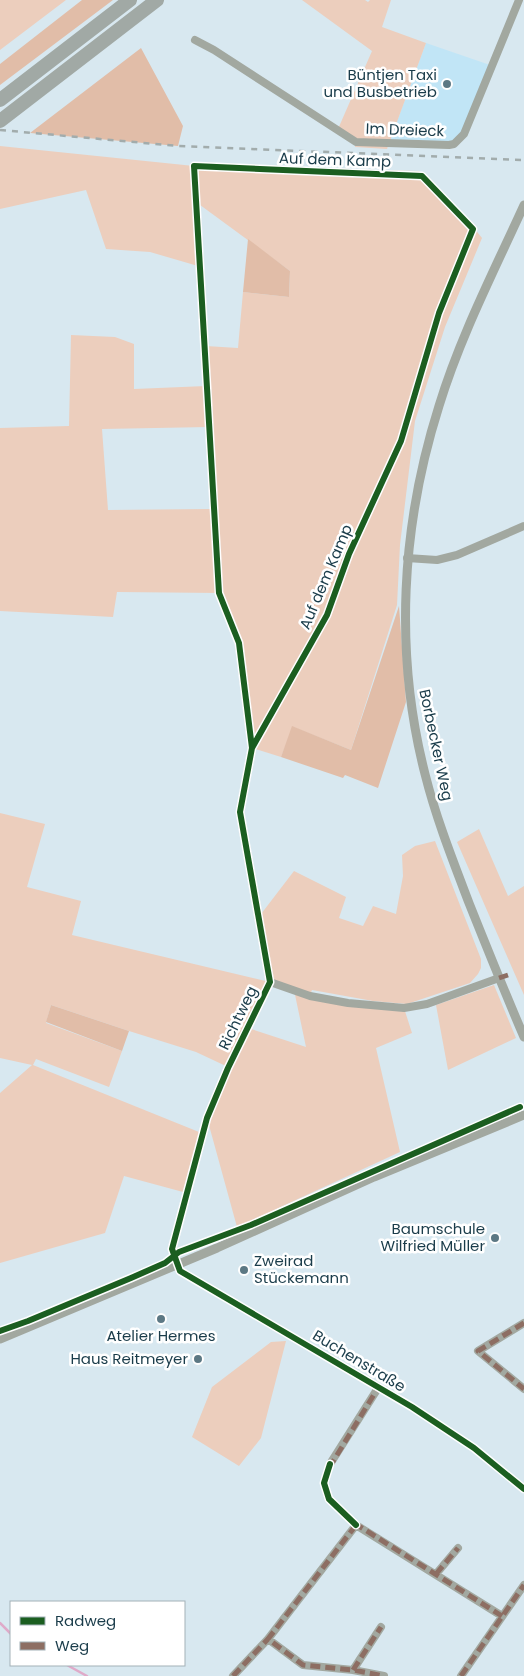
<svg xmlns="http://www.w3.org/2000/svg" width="524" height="1676" font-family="Poppins,sans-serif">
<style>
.built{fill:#c1e5f6}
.green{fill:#eccebd;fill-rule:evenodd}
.forest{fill:#e1bda8}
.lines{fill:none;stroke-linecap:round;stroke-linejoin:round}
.stream{stroke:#dfaac9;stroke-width:2.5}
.minor{stroke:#a2a8a0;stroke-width:8}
.tertiary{stroke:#a2a8a0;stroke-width:9}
.motorway{stroke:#a1a9a5;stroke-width:14}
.rail{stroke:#a2acac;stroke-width:2.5;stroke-dasharray:6 6;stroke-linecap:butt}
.quiet{stroke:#8d6e63;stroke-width:5;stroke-dasharray:10 5;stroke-linecap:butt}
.cycleway-casing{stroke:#fff;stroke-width:9}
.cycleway{stroke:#1b5e20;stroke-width:6}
.poi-dot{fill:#5c7884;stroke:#fff;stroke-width:2}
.labels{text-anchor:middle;stroke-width:5;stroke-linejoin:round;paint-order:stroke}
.poi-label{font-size:15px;fill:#1a3c4a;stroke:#fff;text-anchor:end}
.street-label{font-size:15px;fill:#1a3c4a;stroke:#fff}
</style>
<rect width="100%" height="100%" fill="#d8e8f0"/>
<path class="built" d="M426,43L490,65L461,132L452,148L388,146Z"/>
<path class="green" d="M0,0H66L0,50Z
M302,0H365L368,2L370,0H391L382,27L426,43L387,149L355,147L356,142L338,129L372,51Z
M0,146L194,166L419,171L474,228L482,238L445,327L415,421L400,545L397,605L351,750L293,727L281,757L252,748L239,643L219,593L117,592L113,617L0,611V428L69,426L71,335L115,337L134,344V389L206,386L209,427L102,429L108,510L210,509L218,583L206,346L238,348L243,292L289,297L290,271L196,202L198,266L150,252L106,249L86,190L0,209Z
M0,813L45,824L27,887L81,901L72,935L270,982L258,918L294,871L346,897L339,918L363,926L373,906L396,914L403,876L402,855L415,846L435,841L481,959V968L478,974L470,983L407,1004L373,1001L312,990L310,995L404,1008L412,1033L376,1048L400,1152L237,1227L207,1118L228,1067L196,1052L129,1031L51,1005L46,1023L122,1051L109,1087L36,1059L33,1065L199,1132L183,1192L124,1176L105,1233L0,1263V1093L32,1065L0,1058ZM270,982L294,990L306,1047L248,1028Z
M479,829L508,896L524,886V995L457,842Z
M494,985L516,1038L448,1070L436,1005Z
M286,1341L261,1438L239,1466L192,1437L212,1387L271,1342Z"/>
<path class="forest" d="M82,0H113L0,85V64Z
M141,48L183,126L178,146L30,133Z
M248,239L290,271L289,297L243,292Z
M399,606L406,702L378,788L345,775L343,778L281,757L292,726L351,750Z
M51,1005L129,1031L122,1051L46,1022Z"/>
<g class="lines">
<path class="stream" d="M0,1623L11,1634
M67,1665L87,1676"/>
<path class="minor" d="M195,40L214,50L356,142L449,145L454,144L464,134L519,0
M407,558L437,560L457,555L524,526
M252,748L327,615L349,554L401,441L439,313L473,229L422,176L194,166L219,593L239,643L252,748L240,812L270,982L228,1068L207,1118L172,1249L180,1271L412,1407L474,1448L524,1489
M270,982L310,996L348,1003L404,1008L427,1004L499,978
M524,1323L478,1351L524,1389
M330,1464L378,1388
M436,1574L458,1548
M353,1670L381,1627
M233,1676L268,1639
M384,1676L353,1670L303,1665L268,1639L356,1525L502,1616
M461,1676L524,1585"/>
<path class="tertiary" d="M524,205C494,271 460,337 439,406C401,526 394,653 425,774C436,818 453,861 469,903C487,948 505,993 524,1037
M0,1339L217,1248L374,1177L524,1115"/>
<path class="motorway" d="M0,100L130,0
M0,121L157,0"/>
<path class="rail" d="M0,130L178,146L524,160"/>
<path class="quiet" d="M499,978L508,975
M524,1323L478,1351L524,1389
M329,1468L378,1388
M354,1523L502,1616
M356,1525L268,1639L303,1665L353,1670L384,1676
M436,1574L458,1548
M353,1670L381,1627
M233,1676L268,1639
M461,1676L524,1585"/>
<g class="cycleway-casing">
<path id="cycleway" d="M252,748L327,615L349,554L401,441L439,313L473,229L422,176L194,166L219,593L239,643L252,748L240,812L270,982L228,1068L207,1118L172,1249L180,1271L412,1407L474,1448L524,1489
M0,1331L28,1321L131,1278L165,1263L179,1252L251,1225L520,1107
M330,1464L324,1483L329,1499L356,1525"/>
</g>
<use href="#cycleway" class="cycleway"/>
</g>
<g class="poi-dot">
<circle cx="447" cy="84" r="5"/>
<circle cx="495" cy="1238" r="5"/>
<circle cx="244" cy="1270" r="5"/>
<circle cx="161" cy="1319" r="5"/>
<circle cx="198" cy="1359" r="5"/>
</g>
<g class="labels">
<g class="poi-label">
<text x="437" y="80">Büntjen Taxi<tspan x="437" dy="17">und Busbetrieb</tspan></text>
<text x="485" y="1234">Baumschule<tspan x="485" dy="17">Wilfried Müller</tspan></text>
<text x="254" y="1266" text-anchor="start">Zweirad<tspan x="254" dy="17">Stückemann</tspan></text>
<text x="161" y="1341" text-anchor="middle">Atelier Hermes</text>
<text x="188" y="1364">Haus Reitmeyer</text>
</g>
<g class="street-label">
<text transform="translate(405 130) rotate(2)" y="5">Im Dreieck</text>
<text transform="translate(335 160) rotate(2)" y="5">Auf dem Kamp</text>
<text transform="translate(326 577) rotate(-67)" y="5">Auf dem Kamp</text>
<text transform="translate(436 745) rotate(78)" y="5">Borbecker Weg</text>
<text transform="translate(238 1018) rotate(-64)" y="5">Richtweg</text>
<text transform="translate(359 1361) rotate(31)" y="5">Buchenstraße</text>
</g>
</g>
<rect x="10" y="1601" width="175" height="65" fill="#ffffff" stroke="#a3b1b7"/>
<rect x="20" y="1617" width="25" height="8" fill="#1b5e20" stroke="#a3b1b7"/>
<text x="55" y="1626" font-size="15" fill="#1a3c4a">Radweg</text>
<rect x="20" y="1642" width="25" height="8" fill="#8d6e63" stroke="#a3b1b7"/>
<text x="55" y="1651" font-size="15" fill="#1a3c4a">Weg</text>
</svg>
